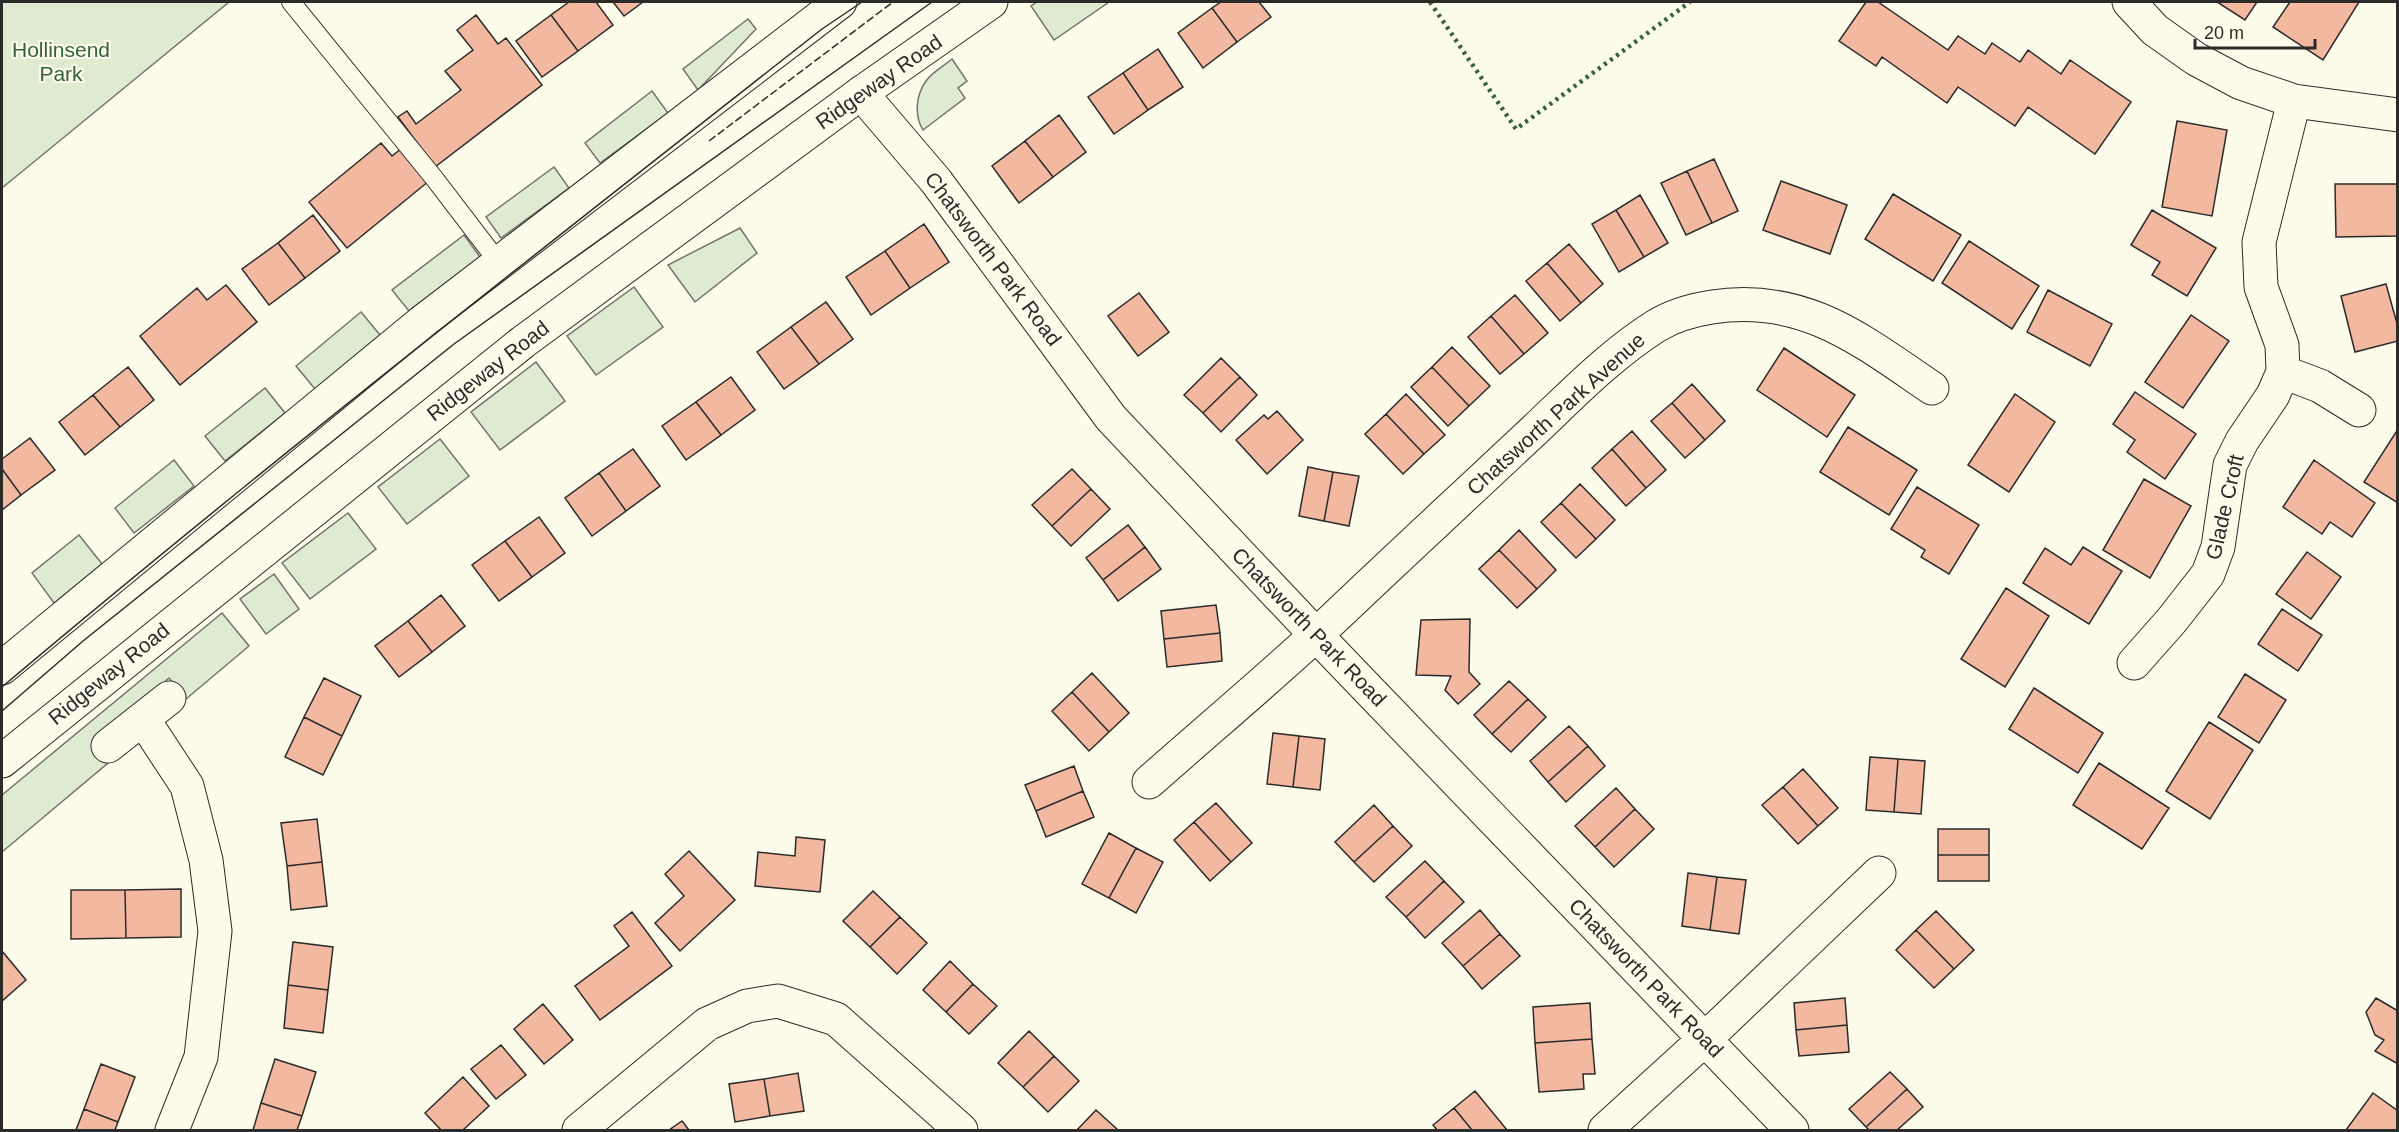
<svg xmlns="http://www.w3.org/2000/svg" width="2399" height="1132" font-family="Helvetica,sans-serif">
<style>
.green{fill:#deebd1;stroke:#74746e;stroke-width:1.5}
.building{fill:#f2b8a0;stroke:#2b2b2b;stroke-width:1.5}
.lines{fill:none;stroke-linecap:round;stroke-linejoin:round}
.lane-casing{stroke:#2b2b2b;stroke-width:20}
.street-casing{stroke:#2b2b2b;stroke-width:35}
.highway-casing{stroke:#2b2b2b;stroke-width:35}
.lane{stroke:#fdfbea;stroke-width:18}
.street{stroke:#fdfbea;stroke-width:33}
.highway{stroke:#fdfbea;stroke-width:33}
.tram{stroke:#2b2b2b;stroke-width:1.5}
.hedge{stroke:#34623c;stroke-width:4.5;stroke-dasharray:3 4.5;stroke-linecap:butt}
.fence{stroke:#2b2b2b;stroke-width:1.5;stroke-dasharray:8 3;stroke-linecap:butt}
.labels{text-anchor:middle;stroke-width:4.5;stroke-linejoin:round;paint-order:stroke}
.park-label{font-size:21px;fill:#34623c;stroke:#fdfbea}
.street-label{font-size:21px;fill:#2b2b2b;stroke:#fdfbea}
</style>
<rect width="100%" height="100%" fill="#fdfbea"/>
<path class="green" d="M2,2H229L2,188Z
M1037,2H1109L1054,40L1031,6Z
M748,19L756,29L698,90L683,69Z
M952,59L967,81L958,88L965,98L923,130C914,115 916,95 926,81C932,72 944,66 952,59Z
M652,91L668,113L600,163L585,143Z
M554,167L569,188L501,238L486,217Z
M740,228L757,253L695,302L668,265Z
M464,235L480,257L409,311L392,290Z
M634,287L663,327L596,375L567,336Z
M361,312L380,335L315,389L296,366Z
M536,362L565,401L500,450L471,412Z
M265,388L285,413L225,461L205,436Z
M440,439L469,476L407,524L378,487Z
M174,460L194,486L134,533L115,508Z
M348,513L376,549L310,599L282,563Z
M79,535L102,564L54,603L32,573Z
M274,574L299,609L266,634L240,599Z
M222,613L249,646L186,699L169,678L93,742L108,763L2,852V795Z"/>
<path class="building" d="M569,2H596L613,25L578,51L551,15Z
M613,2H643L624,16Z
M1221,2H1259L1271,17L1237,42L1212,8Z
M1866,2H1878L1948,50L1958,36L1985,54L1992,43L2020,62L2028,50L2061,74L2070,60L2131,102L2095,154L2028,107L2015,126L1958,87L1947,103L1882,57L1876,66L1839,41Z
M2217,2H2257L2245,20Z
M2290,2H2359L2323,60L2273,27Z
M1212,8L1237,42L1203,68L1178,33Z
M476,15L498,44L506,38L542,85L435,167L398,117L407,111L416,124L461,90L445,71L473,50L457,30Z
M551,15L578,51L542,77L516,41Z
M1158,49L1183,87L1148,110L1123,73Z
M1123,73L1148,110L1114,134L1088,97Z
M1059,115L1086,152L1053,177L1025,141Z
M2177,121L2227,130L2212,216L2162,207Z
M1025,141L1053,177L1019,203L992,166Z
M381,143L392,156L402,148L429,181L347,248L309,202Z
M1714,159L1738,211L1712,223L1687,171Z
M1687,171L1712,223L1686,235L1661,183Z
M1781,181L1847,205L1830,254L1763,230Z
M2335,184H2398V236L2336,237Z
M1893,194L1961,235L1933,281L1865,239Z
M1640,195L1668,243L1644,257L1616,210Z
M1616,210L1644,257L1619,272L1592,224Z
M2152,210L2216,248L2187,296L2152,275L2160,262L2131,245Z
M313,215L340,251L305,278L278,243Z
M924,224L949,262L910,288L885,251Z
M1969,241L2039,286L2012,329L1942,283Z
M278,243L305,278L269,305L242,269Z
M1569,244L1603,284L1581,303L1547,263Z
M885,251L910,288L871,315L846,277Z
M1547,263L1581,303L1560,321L1526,281Z
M2386,284L2398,327V341L2355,352L2341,296Z
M226,285L257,322L180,385L140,336L197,288L207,300Z
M2048,290L2112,324L2090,366L2027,332Z
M1139,293L1169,332L1138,356L1108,316Z
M1515,295L1548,333L1524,354L1491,316Z
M826,302L853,339L819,364L791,327Z
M2191,315L2229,341L2183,408L2145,382Z
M1491,316L1524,354L1500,374L1468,337Z
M791,327L819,364L784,389L757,352Z
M1452,347L1490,386L1469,406L1432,367Z
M1784,348L1855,395L1827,437L1757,390Z
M1221,358L1240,377L1203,413L1184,395Z
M128,367L154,400L120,427L93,395Z
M1432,367L1469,406L1448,426L1411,387Z
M731,377L755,410L721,435L696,402Z
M1240,377L1257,395L1221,432L1203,413Z
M1692,384L1725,421L1705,440L1672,403Z
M2135,392L2196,434L2165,479L2127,452L2135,440L2113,424Z
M1406,394L1445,435L1424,454L1386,414Z
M2015,394L2055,422L2009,492L1968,465Z
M93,395L120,427L85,455L59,422Z
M696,402L721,435L686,460L662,426Z
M1672,403L1705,440L1685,458L1651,421Z
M1277,411L1303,440L1267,474L1236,440L1264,415L1268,419Z
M1386,414L1424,454L1403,474L1365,434Z
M1848,427L1917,470L1889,515L1820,472Z
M2398,429V503L2364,482Z
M1632,431L1666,470L1646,488L1612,449Z
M30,438L55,470L21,495L2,469V459Z
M633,449L660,486L626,511L599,473Z
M1612,449L1646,488L1626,506L1592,468Z
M2314,460L2375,503L2352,537L2330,522L2322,534L2283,507Z
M1308,467L1333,472L1324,521L1299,516Z
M2,469L21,495L2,510Z
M1072,469L1091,489L1052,526L1032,505Z
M1333,472L1359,476L1349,526L1324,521Z
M599,473L626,511L592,536L565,498Z
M2144,479L2191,506L2150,578L2103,550Z
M1580,484L1615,520L1596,539L1561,503Z
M1917,487L1979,525L1949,574L1921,557L1925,550L1891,529Z
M1091,489L1110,509L1071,546L1052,526Z
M1561,503L1596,539L1576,558L1541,522Z
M539,517L565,553L532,577L505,541Z
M1128,525L1145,547L1103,580L1086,558Z
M1519,530L1556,570L1537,589L1499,550Z
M505,541L532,577L499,601L472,565Z
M1145,547L1161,569L1118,601L1103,580Z
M2083,547L2122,571L2089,624L2023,583L2045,548L2071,565Z
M1499,550L1537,589L1517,608L1479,569Z
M2307,552L2341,577L2311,619L2276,594Z
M2006,588L2049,616L2005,687L1961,659Z
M441,595L465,626L432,652L408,621Z
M1216,605L1220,633L1164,639L1161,611Z
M2282,609L2322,635L2298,671L2258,644Z
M1470,619L1469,672L1480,684L1458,704L1445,690L1451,676L1416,675L1421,620Z
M408,621L432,652L399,677L375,646Z
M1220,633L1222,661L1167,667L1164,639Z
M1092,673L1129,713L1109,732L1072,692Z
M2245,674L2286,700L2259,743L2218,717Z
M324,678L361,696L342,736L304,717Z
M1509,681L1528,699L1492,734L1474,715Z
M2034,688L2103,733L2078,773L2009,729Z
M1072,692L1109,732L1089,751L1052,711Z
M1528,699L1546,717L1511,752L1492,734Z
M304,717L342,736L323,775L285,757Z
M2209,722L2253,750L2210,819L2166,791Z
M1569,726L1588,746L1548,782L1530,761Z
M1273,733L1299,736L1293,787L1267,784Z
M1299,736L1325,739L1320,790L1293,787Z
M1588,746L1605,766L1566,802L1548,782Z
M1870,757L1898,759L1894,812L1866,810Z
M1898,759L1925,761L1921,814L1894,812Z
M2099,763L2169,808L2142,849L2073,805Z
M1074,766L1083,791L1036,811L1025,785Z
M1803,769L1838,808L1818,826L1783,787Z
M1783,787L1818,826L1798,844L1762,805Z
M1616,788L1635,809L1595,847L1575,826Z
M1083,791L1094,817L1046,837L1036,811Z
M1216,803L1252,843L1231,862L1194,822Z
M1374,805L1393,826L1354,862L1335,842Z
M1635,809L1654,829L1614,867L1595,847Z
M317,819L322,862L287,866L281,823Z
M1194,822L1231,862L1210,881L1174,840Z
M1393,826L1412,846L1374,882L1354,862Z
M1938,829H1989V855H1938Z
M1109,833L1136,848L1109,898L1082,884Z
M796,837L825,840L820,892L755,886L758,852L795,856Z
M1136,848L1163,862L1136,913L1109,898Z
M689,851L735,900L680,951L655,923L684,896L665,874Z
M1938,855H1989V881H1938Z
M1425,861L1444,881L1406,917L1386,897Z
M322,862L327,906L291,910L287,866Z
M1688,873L1717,877L1710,930L1682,926Z
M1717,877L1746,880L1739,934L1710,930Z
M1444,881L1464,902L1425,938L1406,917Z
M181,889V937L126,938L125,890Z
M71,890H125L126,938L71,939Z
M873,891L900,917L870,947L843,921Z
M1480,910L1500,934L1463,966L1442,943Z
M1936,911L1974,950L1954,969L1916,930Z
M632,912L672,966L600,1020L575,986L629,946L614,926Z
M900,917L927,943L897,974L870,947Z
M1916,930L1954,969L1934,988L1896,950Z
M1500,934L1520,956L1482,989L1463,966Z
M293,942L333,947L328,990L288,985Z
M2,951L26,980L2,1001Z
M950,961L973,984L946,1012L923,990Z
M973,984L997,1006L969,1034L946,1012Z
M288,985L328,990L323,1033L284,1028Z
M1845,998L1847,1025L1796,1030L1794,1003Z
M2376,998L2398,1011V1064L2375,1051L2384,1040L2375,1035L2366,1012Z
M1590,1003L1592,1039L1535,1043L1533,1007Z
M543,1004L573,1040L544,1064L514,1029Z
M1847,1025L1849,1052L1799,1056L1796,1030Z
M1029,1031L1054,1056L1023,1087L998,1063Z
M1592,1039L1595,1074H1583L1584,1089L1539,1092L1535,1043Z
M501,1045L526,1075L496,1099L471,1069Z
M1054,1056L1079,1081L1048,1112L1023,1087Z
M275,1059L316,1072L302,1116L261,1103Z
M101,1064L135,1077L118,1122L84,1109Z
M1890,1072L1907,1089L1866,1127L1849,1109Z
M798,1073L804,1111L770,1116L764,1079Z
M463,1077L489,1106L463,1130H441L425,1113Z
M764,1079L770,1116L735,1122L729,1084Z
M1907,1089L1923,1107L1897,1130H1869L1866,1127Z
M1475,1091L1507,1130H1472L1454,1108Z
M2373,1093L2398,1111V1130H2346Z
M261,1103L302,1116L297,1130H253Z
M1454,1108L1472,1130H1437L1433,1125Z
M84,1109L118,1122L115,1130H76Z
M1096,1110L1118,1130H1077Z
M682,1121L689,1130H669Z"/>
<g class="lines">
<g class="lane-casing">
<path id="lane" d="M291,2L434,178L499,263"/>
</g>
<g class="street-casing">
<path id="street" d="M2129,2L2155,30L2196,59L2241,83L2294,101L2398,115
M861,93L936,181L1111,418L1316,635L1792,1130
M2283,372L2320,386L2359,410
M2134,663L2172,620L2208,574L2218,547L2230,465L2242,441L2273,395L2283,372L2282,345L2261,287L2259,242L2294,101
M143,719L187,786L206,860L215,931L201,1057L172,1130
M108,746L169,698
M1149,782C1210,728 1272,676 1331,621C1395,560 1460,500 1525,439C1567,400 1607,357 1656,326C1672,316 1693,310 1712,307C1804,293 1861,340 1932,388
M579,1130L707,1024L747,1006L778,1001L836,1019L961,1130
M1605,1130L1705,1039L1879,873"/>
</g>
<g class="highway-casing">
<path id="highway" d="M2,668L422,322L840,2
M2,761L523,342L861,93L991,2"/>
</g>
<use href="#lane" class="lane"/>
<use href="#street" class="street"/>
<use href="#highway" class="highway"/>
<path class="tram" d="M2,687C270,461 547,245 822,29L862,2
M2,711L83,641L454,344L932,2"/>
<path class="hedge" d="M1430,2L1516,129L1690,2"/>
<path class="fence" d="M709,141L893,2"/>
</g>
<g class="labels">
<g class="park-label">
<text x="61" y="57">Hollinsend<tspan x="61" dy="24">Park</tspan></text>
</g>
<g class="street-label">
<text transform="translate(879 82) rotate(-35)" y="7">Ridgeway Road</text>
<text transform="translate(993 259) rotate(53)" y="7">Chatsworth Park Road</text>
<text transform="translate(488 371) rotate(-38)" y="7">Ridgeway Road</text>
<text transform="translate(1556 414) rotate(-42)" y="7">Chatsworth Park Avenue</text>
<text transform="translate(2225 507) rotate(-77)" y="7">Glade Croft</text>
<text transform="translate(1309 627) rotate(46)" y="7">Chatsworth Park Road</text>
<text transform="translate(109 674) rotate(-39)" y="7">Ridgeway Road</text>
<text transform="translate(1646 978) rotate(46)" y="7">Chatsworth Park Road</text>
</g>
</g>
<rect width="2399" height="1132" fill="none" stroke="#2b2b2b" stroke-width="6"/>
<path d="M2195 39v9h120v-9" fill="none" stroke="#2b2b2b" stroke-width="3"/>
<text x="2204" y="39" font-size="18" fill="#2b2b2b" stroke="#fdfbea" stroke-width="4.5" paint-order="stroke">20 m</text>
</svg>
